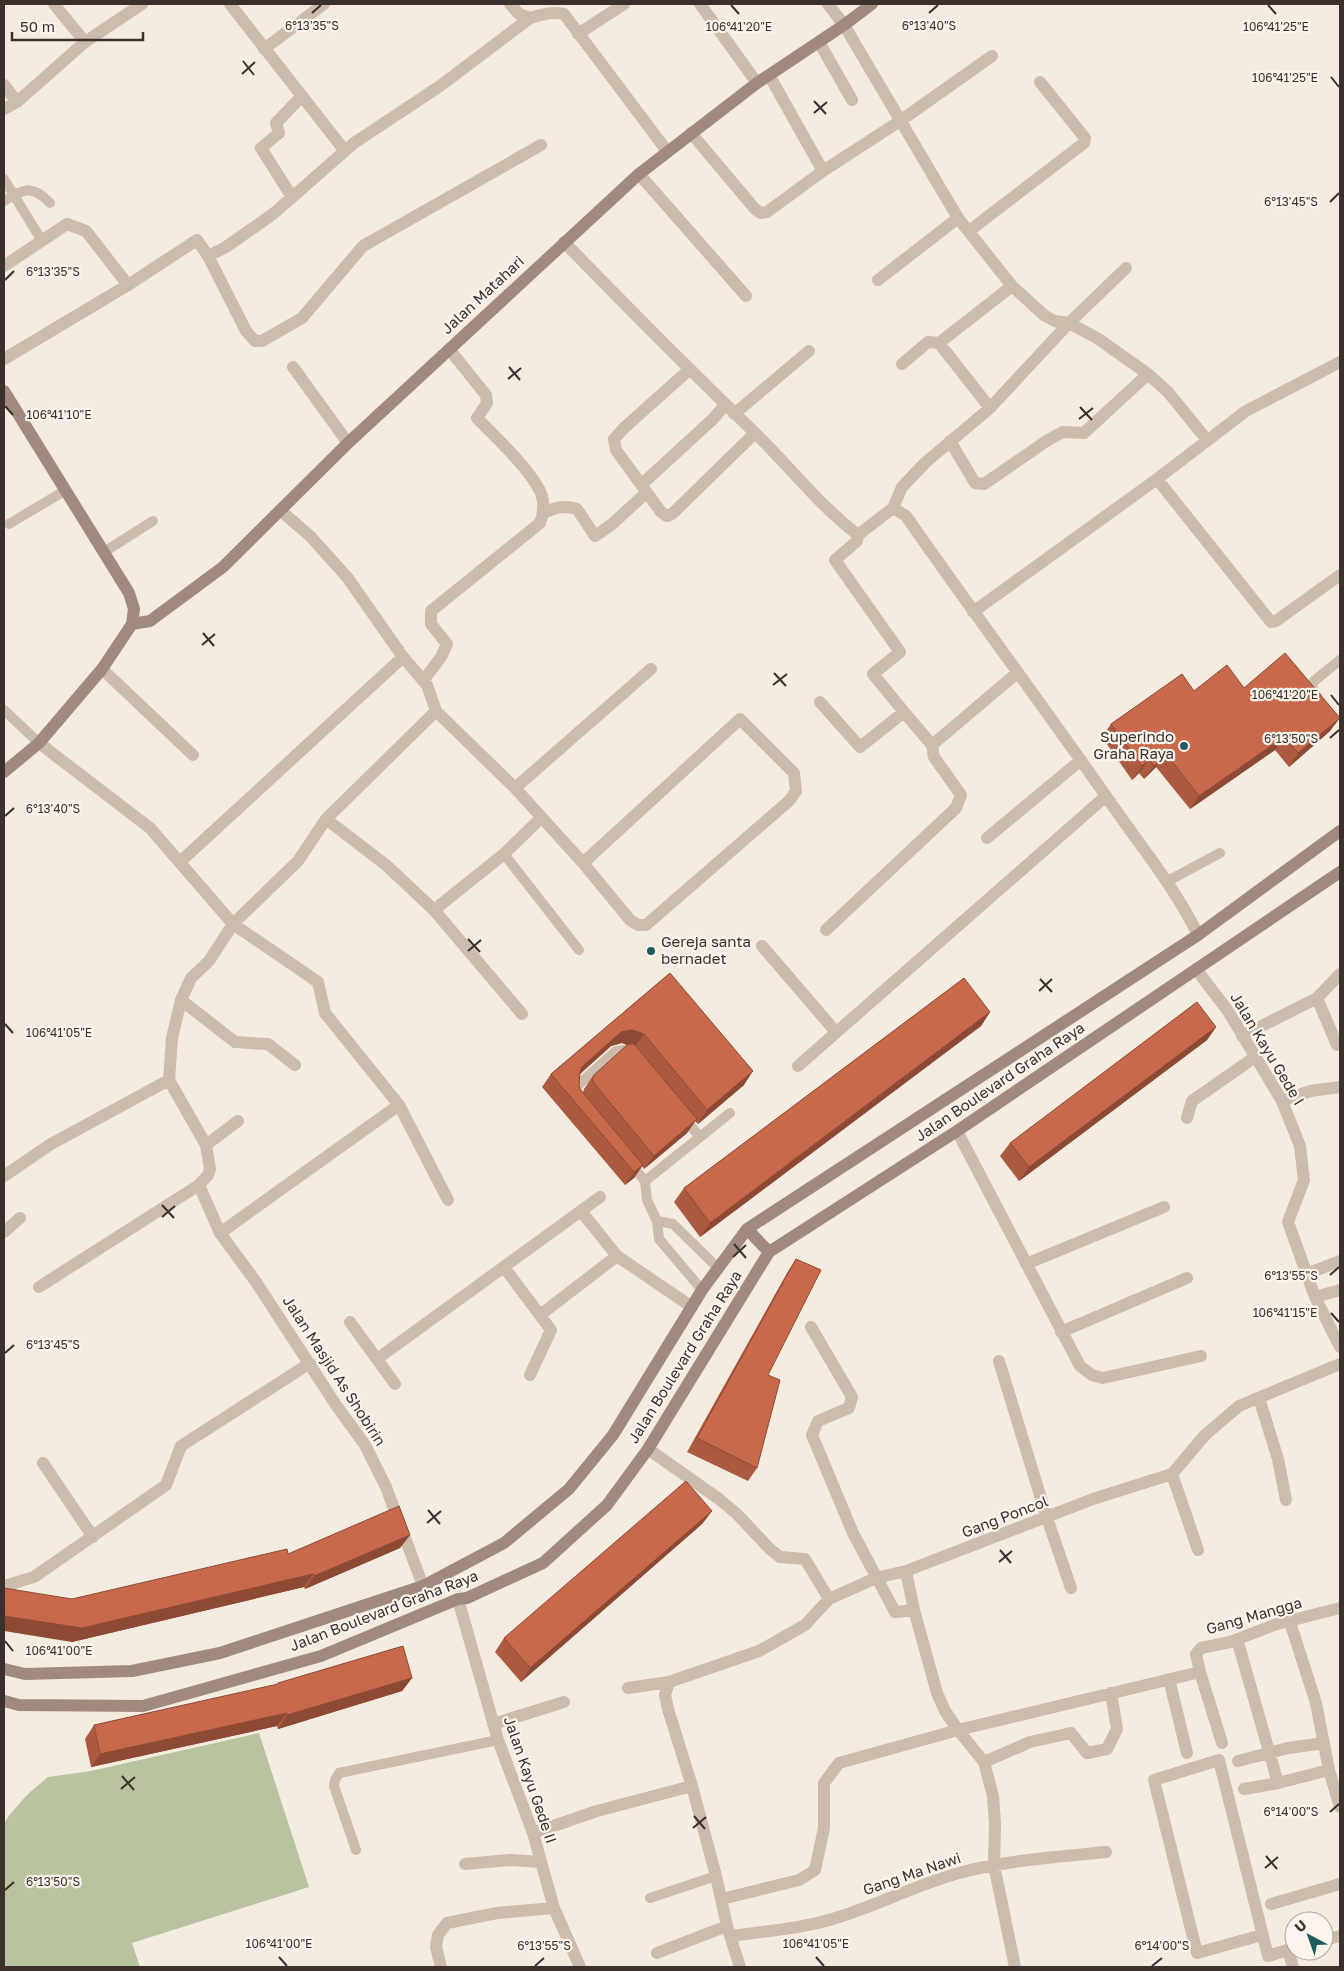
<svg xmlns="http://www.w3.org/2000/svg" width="1344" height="1971" font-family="'Golos Text',sans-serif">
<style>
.green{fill:#b8c4a0}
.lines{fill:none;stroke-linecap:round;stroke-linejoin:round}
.lane{stroke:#cdbbac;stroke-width:10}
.street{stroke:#cdbbac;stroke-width:12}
.secondary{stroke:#a18a7d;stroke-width:12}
.wall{fill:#ac5a40;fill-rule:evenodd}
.shaded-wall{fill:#8c4a34}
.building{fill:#c8694b;stroke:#8c4a34}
.ticks{fill:none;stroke:#3b302b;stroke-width:2}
.poi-dot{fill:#1f5a5e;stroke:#fbf5ee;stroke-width:2}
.labels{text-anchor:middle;stroke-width:4.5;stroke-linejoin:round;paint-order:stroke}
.street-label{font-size:15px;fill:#3b302b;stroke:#fbf5ee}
.poi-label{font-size:15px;fill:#3b302b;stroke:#fbf5ee;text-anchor:end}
.ticks-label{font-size:12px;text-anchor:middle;fill:#3b302b;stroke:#fbf5ee;stroke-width:4.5;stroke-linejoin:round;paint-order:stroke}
</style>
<rect width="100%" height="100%" fill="#f4ebe1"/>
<path class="green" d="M259,1733L309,1887L132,1943L140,1967H4V1824L10,1814L28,1794L48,1777L91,1771Z"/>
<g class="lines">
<path class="lane" d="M4,179L42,241
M4,201C25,188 32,185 50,203
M9,524L66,490
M104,552L153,521
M1317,697L1312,687L1314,681L1340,660
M4,710L39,743
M504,854L579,950
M1166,882L1220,853
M576,1096L577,1086L616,1051L623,1050L632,1056
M683,1117L700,1137
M630,1163L645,1181L647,1200L657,1221L659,1239L702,1290
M645,1181L730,1113
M657,1221L673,1224L717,1267
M356,1850L334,1786L335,1780L339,1773L498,1740
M650,1898L716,1876"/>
<path class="street" d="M54,4L85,42
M230,4L345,151
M510,4L519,14L530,18
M700,4L757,83
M828,4L844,25L958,218L1012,286L1045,316L1055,321L1069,323L1097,338L1148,374L1168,392L1207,440
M578,34L624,4
M819,42L852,100
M264,49L324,4
M769,75L823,171
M4,85L17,102
M4,109L17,102L85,42L142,4
M691,133L755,209L761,213L767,212L823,171L900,121L992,56
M639,174L746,296
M292,197L261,148L279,133L276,123L302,96
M969,231L1084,143L1085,138L1040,82
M564,242C627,307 690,370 755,433C790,467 819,505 858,535L893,508L906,516C972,611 1042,704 1108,799C1138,843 1175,887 1198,935
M208,256L226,247L273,214L354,143L440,86L530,18C541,15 552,11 564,14L667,151
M4,266L67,224L86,231L128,285
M878,280L958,218
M939,343L1012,286
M4,359L128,285L197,240L208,256L246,331L255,341H262L302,318L363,246L541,145
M902,364L928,342L939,343L990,408
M293,367L348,443
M690,369L624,428L614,439L616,450L661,512L667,516L672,514L755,433
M734,414L809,351
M950,441L975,483L984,484L1048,440L1063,432L1084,433L1148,374
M1157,479L1271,622L1276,621L1340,575
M641,485L713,419L725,405
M893,508L902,487L926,462L990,408L1069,323L1126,268
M280,510L310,536L347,577L403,657L427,685L436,711L515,788L583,863L630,920L638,925H646L789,801L796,791L794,773L740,719L583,863
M544,513C556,507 564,505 577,509L595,536L611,525L646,493
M858,535L857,541L835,560L900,652L873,674L904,712
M973,612L1157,479L1246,411L1340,362
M102,669L193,755
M423,681L441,657L447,644L431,624V611L540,523C544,513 545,499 539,489C525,464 497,439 477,418L487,403L486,395L449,349
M820,702L860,747L904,712L932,745
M39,743L150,828L233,924L318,982L325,1013L399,1105L448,1200
M515,788L651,669
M326,819L386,865L434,910
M987,838L1081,760
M181,861L403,657
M826,930L956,808L961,795L934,757L932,745L1017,673
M762,946L836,1032
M1196,969L1228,1011L1282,1101L1300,1146L1304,1180L1288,1222L1315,1297L1340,1347
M1317,998L1337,1045
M181,1000L235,1042L268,1044L295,1065
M522,1014L434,910L504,854L541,818
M1242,1036L1317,998L1340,974
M798,1066L1106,796
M1282,1101L1310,1091L1340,1087
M1187,1118L1192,1101L1255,1057
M957,1131L1080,1366L1092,1375L1103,1378L1201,1356
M206,1145L238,1121
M4,1176L51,1144L169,1080
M199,1185L220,1233L256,1282L336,1405L365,1445L386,1487L423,1586
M581,1211L617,1256L692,1307
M4,1232L20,1218
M220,1233L399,1105
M1026,1264L1164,1207
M504,1267L551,1330L530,1375
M1306,1274L1340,1261
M39,1287L199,1185L208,1175L210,1169L206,1145L169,1080L172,1038L181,1000L191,978L209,961L233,924L298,861L326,819L436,711
M1315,1297L1340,1290
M540,1315L617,1256
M350,1322L395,1384
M811,1327L852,1397L849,1408L818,1421L812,1435L853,1533L895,1612L914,1610
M1061,1332L1187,1278
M377,1359L600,1197
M999,1361L1047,1518L1071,1588
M1259,1398L1278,1459L1286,1500
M648,1449L719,1499L737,1514L770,1549L780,1557L805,1559L829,1599
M43,1463L93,1537
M1172,1474L1198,1550
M906,1571L914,1610L937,1693L945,1711L958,1730L984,1762L993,1796L995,1823L994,1865L1015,1967
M4,1586L34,1577L166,1485L181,1446L310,1363
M458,1599L498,1740L533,1833L554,1908L580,1967
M1290,1622L1316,1703L1329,1770L1340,1807
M1237,1639L1278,1783
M1169,1679L1187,1753
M669,1682L665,1695L668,1709L692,1786L716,1876L727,1926L740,1967
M628,1688L669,1682L759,1651L805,1625L829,1599L876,1578L906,1571L1093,1499L1172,1474L1205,1435L1239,1406L1340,1364
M493,1724L564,1702
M1222,1743L1200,1672L1196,1654L1201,1648L1230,1642L1277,1624L1340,1608
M1238,1761L1288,1748L1324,1743
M984,1762L1030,1742L1071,1733L1087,1753L1107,1749L1117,1729L1111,1693
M1244,1789L1278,1783L1329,1770
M533,1833L597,1811L692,1786
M465,1864L510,1860L541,1862
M722,1899L799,1880L815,1870L824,1828V1783L839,1763L958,1730L1200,1672
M1271,1904L1340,1884
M1262,1935L1197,1953L1154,1780L1219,1760L1268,1956L1294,1948
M731,1936C766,1931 808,1928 842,1916C882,1903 919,1884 959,1873C1007,1860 1057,1857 1106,1852
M1324,1940L1340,1936
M1288,1950L1293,1967
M657,1953L727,1926
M441,1967L436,1947L438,1935L447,1923L497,1913L554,1908"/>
<path class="secondary" d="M4,391L129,593L134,609L132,624L102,669L39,743L4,772
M132,624L150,621L223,567L348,443L639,174L757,83L844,25L872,4
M747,1229L769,1252
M4,1669L25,1674L132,1671L220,1653L423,1586L504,1543L569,1489L613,1435L702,1290L747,1229L1198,935L1340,831
M4,1701L19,1705L143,1706L321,1656L458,1599L467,1598L543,1563L607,1505L648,1449L769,1252L957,1131L1340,872"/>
</g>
<path class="wall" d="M1244,688L1330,731L1289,767L1275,750L1190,809L1156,767L1144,779L1139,773L1132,780L1102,737L1111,724L1194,691Z
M670,973L744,1085L698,1124L695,1121L687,1133L644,1169L642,1166L634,1178L625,1185L542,1087L551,1074ZM622,1043L627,1045L593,1076L584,1089L583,1093L580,1089L579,1085V1075L611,1046Z
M990,1012L981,1026L700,1237L674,1202L684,1188Z
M1216,1027L1207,1040L1019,1181L1000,1156L1010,1143Z
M796,1259L768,1375L757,1468L748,1481L687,1452L787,1273Z
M712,1511L702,1524L521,1682L495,1652L504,1638Z
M410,1535L400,1548L305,1589L304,1587L72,1642V1599L288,1554Z
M412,1678L402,1691L278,1729L277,1726L91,1767L85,1739L94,1725L277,1685L278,1683Z"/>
<path class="shaded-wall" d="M1340,718L1330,731L1289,767L1298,753Z
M1284,737L1275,750L1190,809L1199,796Z
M1166,754L1156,767L1144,779L1154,766Z
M1149,759L1139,773L1132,780L1142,766Z
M990,1012L981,1026L700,1237L710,1223Z
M1216,1027L1207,1040L1019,1181L1029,1167Z
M632,1030L644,1034L634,1048L622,1043L611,1046L572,1081L582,1067L621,1032Z
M753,1071L744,1085L698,1124L707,1110Z
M697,1119L687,1133L644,1169L654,1156Z
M643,1165L634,1178L625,1185L634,1172Z
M712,1511L702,1524L521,1682L530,1668Z
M410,1535L400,1548L305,1589L314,1576Z
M313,1574L304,1587L72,1642L4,1631V1616Z
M412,1678L402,1691L278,1729L287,1715Z
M287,1713L277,1726L91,1767L100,1754Z"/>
<path class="building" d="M1285,653L1340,718L1298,753L1284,737L1199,796L1166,754L1154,766L1149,759L1142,766L1111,724L1182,674L1194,691L1227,665L1244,688Z
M670,973L753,1071L707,1110L644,1034L632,1030L621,1032L582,1067L580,1072L579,1085L580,1089L643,1165L634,1172L551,1074Z
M964,978L990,1012L710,1223L684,1188Z
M1197,1002L1216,1027L1029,1167L1010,1143Z
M628,1044H634L697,1119L654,1156L593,1082V1076Z
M796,1259L821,1270L768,1375L780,1380L757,1468L697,1438Z
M686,1481L712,1511L530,1668L504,1638Z
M399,1506L410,1535L314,1576L313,1574L82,1628L4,1616V1588L72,1599L287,1549L288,1554Z
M403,1646L412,1678L287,1715V1713L100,1754L94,1725L278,1684V1683Z"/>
<path class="ticks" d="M731,5L739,14M1268,5L1276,14M312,13L321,5M929,13L938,5M243,61L254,75M242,74L255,62M1331,77L1339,87M814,101L826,114M814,113L827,102M1330,202L1339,193M5,280L14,271M509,367L520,380M508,379L521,368M5,406L13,415M1080,407L1092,420M1079,419L1093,408M203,633L214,646M202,645L215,634M774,673L786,686M773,685L787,674M1331,695L1339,705M1330,738L1339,730M5,816L14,808M468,939L480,952M468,951L481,940M1040,979L1052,992M1039,991L1052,979M5,1024L13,1033M162,1205L174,1218M162,1217L175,1206M734,1244L746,1258M733,1257L746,1245M1330,1275L1339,1267M1331,1313L1339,1322M5,1353L14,1345M428,1510L440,1524M427,1523L441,1511M1000,1550L1011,1563M999,1562L1012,1551M5,1641L13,1651M122,1776L134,1790M121,1789L135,1777M1330,1812L1339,1804M694,1816L705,1829M693,1828L706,1817M1266,1856L1277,1869M1265,1868L1278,1857M5,1890L14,1882M279,1957L287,1966M816,1957L824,1966M535,1966L544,1958M1152,1966L1162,1958"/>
<g class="poi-dot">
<circle cx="1184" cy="746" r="5"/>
<circle cx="651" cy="951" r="5"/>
</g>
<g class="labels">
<g class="street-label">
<text transform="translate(483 295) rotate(-43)" y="5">Jalan Matahari</text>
<text transform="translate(1267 1049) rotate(59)" y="5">Jalan Kayu Gede I</text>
<text transform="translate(1000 1082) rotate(-34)" y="5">Jalan Boulevard Graha Raya</text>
<text transform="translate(685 1357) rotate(-58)" y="5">Jalan Boulevard Graha Raya</text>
<text transform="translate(334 1371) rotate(57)" y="5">Jalan Masjid As Shobirin</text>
<text transform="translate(1005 1517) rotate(-21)" y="5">Gang Poncol</text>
<text transform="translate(384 1611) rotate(-21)" y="5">Jalan Boulevard Graha Raya</text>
<text transform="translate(1254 1616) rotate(-16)" y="5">Gang Mangga</text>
<text transform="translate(530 1780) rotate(71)" y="5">Jalan Kayu Gede II</text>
<text transform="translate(912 1874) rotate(-19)" y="5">Gang Ma Nawi</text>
</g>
<g class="poi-label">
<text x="1174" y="742">Superindo<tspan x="1174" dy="17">Graha Raya</tspan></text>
<text x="661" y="947" text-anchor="start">Gereja santa<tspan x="661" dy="17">bernadet</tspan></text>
</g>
</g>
<g class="ticks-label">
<text x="312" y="30">6°13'35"S</text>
<text x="929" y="30">6°13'40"S</text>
<text x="739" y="31">106°41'20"E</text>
<text x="1276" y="31">106°41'25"E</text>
<text x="1285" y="82">106°41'25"E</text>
<text x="1291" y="206">6°13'45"S</text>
<text x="53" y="276">6°13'35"S</text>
<text x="59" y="419">106°41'10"E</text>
<text x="1285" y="699">106°41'20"E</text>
<text x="1291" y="743">6°13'50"S</text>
<text x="53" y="813">6°13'40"S</text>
<text x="59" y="1037">106°41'05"E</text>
<text x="1291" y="1280">6°13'55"S</text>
<text x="1285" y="1317">106°41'15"E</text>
<text x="53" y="1349">6°13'45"S</text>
<text x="59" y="1655">106°41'00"E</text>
<text x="1291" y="1816">6°14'00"S</text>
<text x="53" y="1886">6°13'50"S</text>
<text x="279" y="1948">106°41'00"E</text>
<text x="816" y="1948">106°41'05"E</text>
<text x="544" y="1950">6°13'55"S</text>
<text x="1162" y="1950">6°14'00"S</text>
</g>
<rect width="1344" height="1971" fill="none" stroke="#3b302b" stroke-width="10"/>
<g transform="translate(1309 1936) rotate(319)"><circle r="24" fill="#fbf5ee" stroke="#aea6a0"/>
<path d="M0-4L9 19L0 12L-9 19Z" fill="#1f5a5e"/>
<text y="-8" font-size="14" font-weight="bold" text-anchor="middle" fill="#3b302b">U</text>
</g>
<path d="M12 32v8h131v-8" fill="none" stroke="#3b302b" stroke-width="2.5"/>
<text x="20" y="32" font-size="15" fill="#3b302b" stroke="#fbf5ee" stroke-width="4" paint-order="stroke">50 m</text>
</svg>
